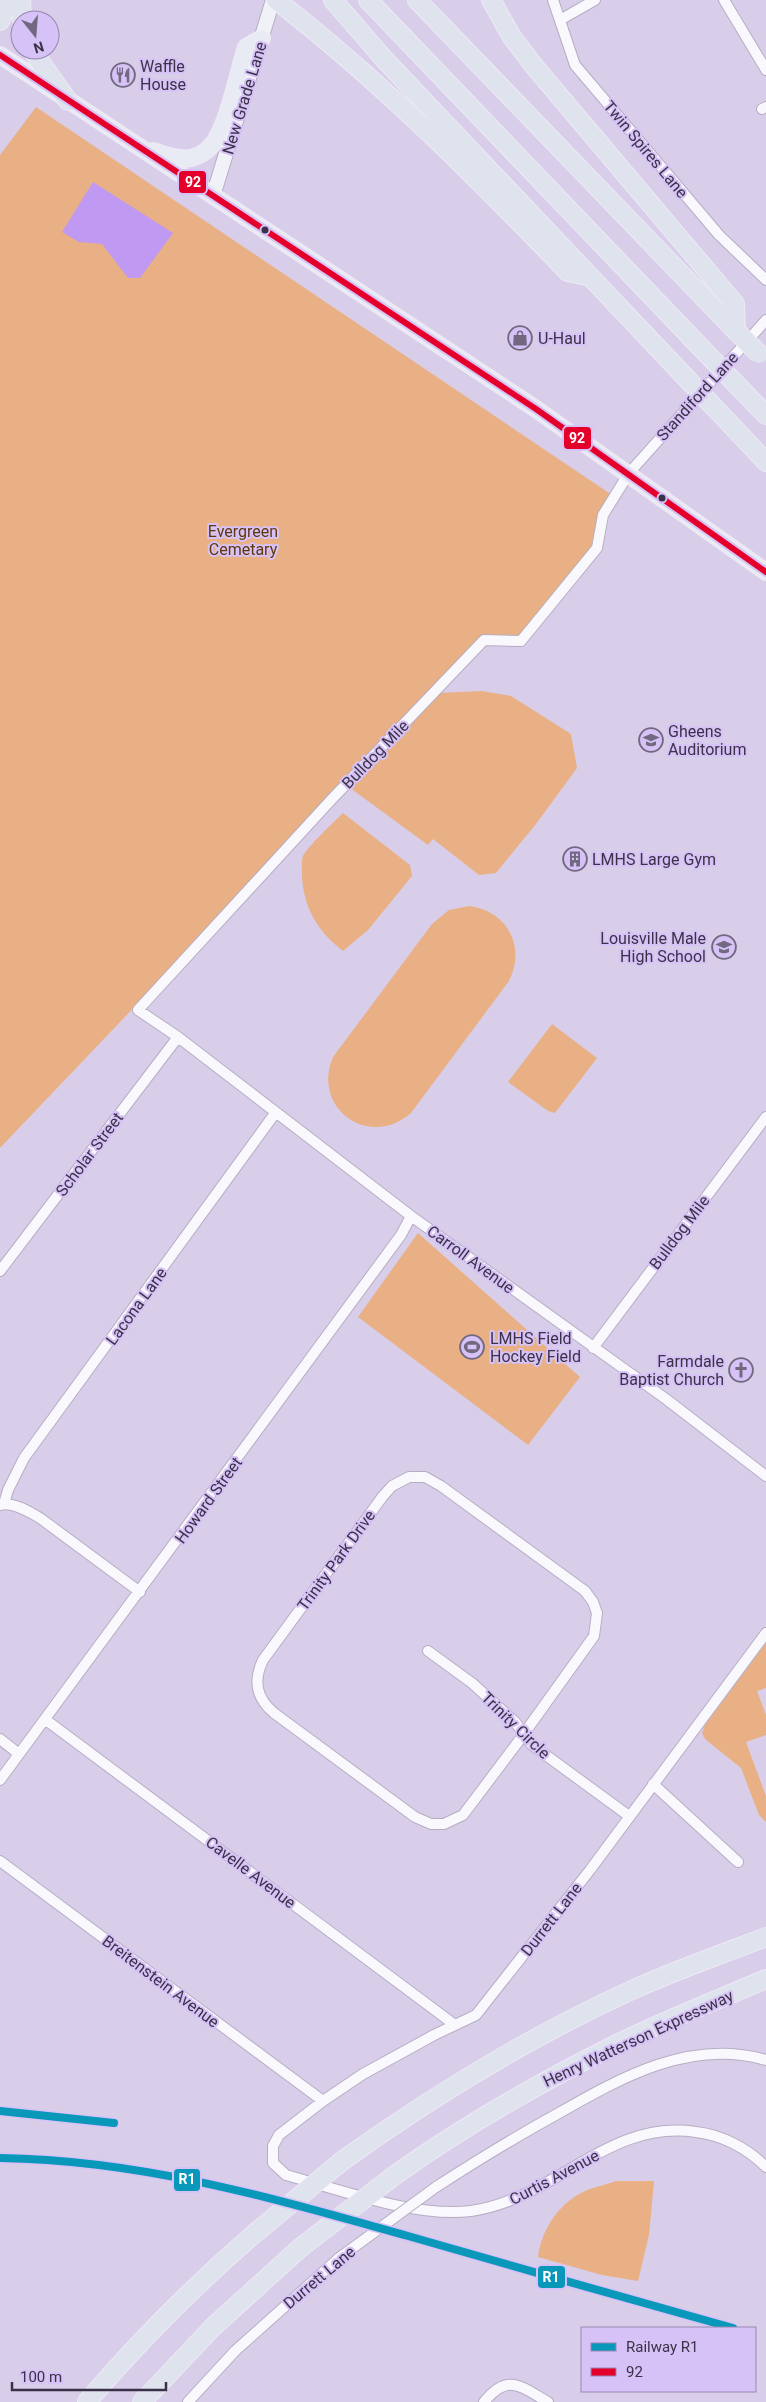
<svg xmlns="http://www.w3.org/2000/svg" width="766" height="2402" font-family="Roboto,sans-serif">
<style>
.green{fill:#e8b084}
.water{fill:#c099f2}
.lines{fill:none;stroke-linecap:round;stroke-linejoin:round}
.minor-casing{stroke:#b6adc3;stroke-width:12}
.secondary-casing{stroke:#b6adc3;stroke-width:16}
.primary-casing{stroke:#eee9f6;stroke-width:18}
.motorway-casing{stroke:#eee9f6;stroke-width:20}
.minor{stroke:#f9f8fc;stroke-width:10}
.secondary{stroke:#f1f2f8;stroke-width:14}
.primary{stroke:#e8ebf3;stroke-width:15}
.motorway{stroke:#dee3ed;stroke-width:18}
.minor-bridge-casing{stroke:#b6adc3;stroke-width:12;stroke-linecap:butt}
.motorway-bridge-casing{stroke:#eee9f6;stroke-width:20;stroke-linecap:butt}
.minor-bridge{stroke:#f9f8fc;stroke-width:10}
.motorway-bridge{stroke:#dee3ed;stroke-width:18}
.bus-1-casing{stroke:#d6c2f6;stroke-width:10}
.bus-1{stroke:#e4002b;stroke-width:6}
.rail-1-casing{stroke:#d6c2f6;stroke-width:11}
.rail-1{stroke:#0997ba;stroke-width:8}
.bus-dot{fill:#3b3247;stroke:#d6c2f6;stroke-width:2}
.labels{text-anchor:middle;stroke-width:4;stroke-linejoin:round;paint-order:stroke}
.poi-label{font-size:16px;fill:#3b3247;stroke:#d6c2f6;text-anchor:start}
.street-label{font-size:16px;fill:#3b3247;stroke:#d6c2f6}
.park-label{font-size:16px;fill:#60370a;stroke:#d6c2f6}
.line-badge{stroke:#d6c2f6;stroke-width:2}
.badge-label{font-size:14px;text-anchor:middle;font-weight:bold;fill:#fff}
</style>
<rect width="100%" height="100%" fill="#d9ceea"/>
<path class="green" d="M36,107L615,497L597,548L521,641L484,640L0,1148V155Z
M482,691L511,696L571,734L577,768L536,824L496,873L479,875L433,839L428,845L350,788L437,693Z
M343,813L410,865L412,876L368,930L343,951C318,932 303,907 302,875C302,869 301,861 303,856C308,846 334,822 343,813Z
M469,906C508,911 526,947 509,981L411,1113C369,1150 311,1108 333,1057L432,924L449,910Z
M552,1024L597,1058L555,1113L548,1111L508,1082Z
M418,1233L580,1377L528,1445L358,1317Z
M766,1643V1688L757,1691L766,1715V1735L746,1742L766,1796V1822L759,1815L741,1768L705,1739L702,1733L705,1725Z
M616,2181H654L649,2235L638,2281L602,2275L538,2257C541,2231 558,2204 583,2192C593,2187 605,2185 616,2181Z"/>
<path class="water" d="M93,182L173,233L140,278H128L102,244L79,242L62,232Z"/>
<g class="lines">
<g class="minor-casing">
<path id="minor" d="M553,0L575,65L719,235L766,280
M724,0L766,70
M560,20L595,0
M762,109L766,107
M766,320L629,473L603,515L597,548L521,641L484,640L331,800L138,1010L178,1037L411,1216L666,1399L766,1476
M0,1271L178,1037
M593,1348L766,1117
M409,1477H425L441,1486L585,1591L593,1602L597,1613L594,1636L518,1742L463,1815L444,1824H431L415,1817L274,1713C256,1698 253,1681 263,1660L383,1496L392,1486Z
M4,1504L8,1490L24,1458L276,1112
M0,1505C12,1501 30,1512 40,1518L140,1592
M766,1633L590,1870L476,2015L434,2035L363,2074L323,2101L279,2135L273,2146V2163L286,2175C341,2190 415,2218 471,2211C556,2199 607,2119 696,2132C722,2135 747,2148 766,2167
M428,1651L472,1683L515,1722L532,1745L629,1816
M46,1720L455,2025
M0,1739L19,1754
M0,1780L401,1235L411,1216
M653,1784L738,1862
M0,1861L323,2101
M436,2187C476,2161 517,2136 559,2113C622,2077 691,2038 766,2060
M188,2402L235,2351L339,2258
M484,2402C508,2372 521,2387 548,2402"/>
</g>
<g class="secondary-casing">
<path id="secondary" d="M213,196L273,0"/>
</g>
<g class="primary-casing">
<path id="primary" d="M0,55L536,409L766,572
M153,151C165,155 178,160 191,158C199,156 206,152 211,146C227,129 238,72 246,47L262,38"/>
</g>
<g class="motorway-casing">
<path id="motorway" d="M21,0L22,20
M276,0C382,82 475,176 568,272L587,276
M333,0L384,59L690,382
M368,0L707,354
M417,0L736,331
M491,0L512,37L534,66L735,304L736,331
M0,21L9,0
M32,50L68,101
M736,384L766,415
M713,406L766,462
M342,2161C434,2095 529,2037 632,1990C676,1970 722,1954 766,1937
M395,2175C464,2126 537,2084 613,2046C663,2021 715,2001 766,1979
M87,2402C139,2341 194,2286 254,2234
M142,2402L213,2327L300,2248"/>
</g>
<use href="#minor" class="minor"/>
<use href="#secondary" class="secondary"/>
<use href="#primary" class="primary"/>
<use href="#motorway" class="motorway"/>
<g class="minor-bridge-casing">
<path id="minor-bridge" d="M339,2258L436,2187"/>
</g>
<g class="motorway-bridge-casing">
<path id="motorway-bridge" d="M736,331L759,354
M707,354L736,384
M690,382L713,406
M254,2234L342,2161
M300,2248L395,2175"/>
</g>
<use href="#minor-bridge" class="minor-bridge"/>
<use href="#motorway-bridge" class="motorway-bridge"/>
<g class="bus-1-casing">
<path id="bus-1" d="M0,55L536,409L766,572"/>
</g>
<use href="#bus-1" class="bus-1"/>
<g class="rail-1-casing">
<path id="rail-1" d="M0,2111L114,2123
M0,2158C142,2160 273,2198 408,2236C516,2267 625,2298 733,2328"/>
</g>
<use href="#rail-1" class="rail-1"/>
</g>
<defs>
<g id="restaurant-ring" transform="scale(1.25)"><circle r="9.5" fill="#d6c2f6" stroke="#726980" stroke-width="1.5"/><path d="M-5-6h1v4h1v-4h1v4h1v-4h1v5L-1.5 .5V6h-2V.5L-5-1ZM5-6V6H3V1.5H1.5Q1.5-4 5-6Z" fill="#726980"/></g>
<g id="shop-ring" transform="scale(1.25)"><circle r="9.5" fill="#d6c2f6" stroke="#726980" stroke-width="1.5"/><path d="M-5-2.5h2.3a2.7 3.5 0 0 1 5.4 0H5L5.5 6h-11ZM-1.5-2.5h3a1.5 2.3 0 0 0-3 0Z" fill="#726980"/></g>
<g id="school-ring" transform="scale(1.25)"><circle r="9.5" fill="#d6c2f6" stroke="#726980" stroke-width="1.5"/><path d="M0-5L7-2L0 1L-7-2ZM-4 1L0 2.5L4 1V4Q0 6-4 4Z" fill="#726980"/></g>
<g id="building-ring" transform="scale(1.25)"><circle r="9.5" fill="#d6c2f6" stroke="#726980" stroke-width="1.5"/><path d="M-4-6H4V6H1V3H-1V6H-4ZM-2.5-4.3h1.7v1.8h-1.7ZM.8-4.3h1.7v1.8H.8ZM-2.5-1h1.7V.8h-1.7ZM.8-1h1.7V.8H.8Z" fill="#726980"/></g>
<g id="stadium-ring" transform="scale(1.25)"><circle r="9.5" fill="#d6c2f6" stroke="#726980" stroke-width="1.5"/><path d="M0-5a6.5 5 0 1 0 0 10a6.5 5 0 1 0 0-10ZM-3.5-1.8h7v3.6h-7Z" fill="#726980"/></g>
<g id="church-ring" transform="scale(1.25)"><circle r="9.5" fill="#d6c2f6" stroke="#726980" stroke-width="1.5"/><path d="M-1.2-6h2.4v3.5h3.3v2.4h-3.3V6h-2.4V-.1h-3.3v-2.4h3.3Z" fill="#726980"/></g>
</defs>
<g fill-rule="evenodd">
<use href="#restaurant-ring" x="123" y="75"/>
<use href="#shop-ring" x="520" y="338"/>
<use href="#school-ring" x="651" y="740"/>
<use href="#building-ring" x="575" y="859"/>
<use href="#school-ring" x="724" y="947"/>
<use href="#stadium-ring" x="472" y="1347"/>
<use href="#church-ring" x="741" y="1370"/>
</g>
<g class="bus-dot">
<circle cx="265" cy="230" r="4.5"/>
<circle cx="662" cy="498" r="4.5"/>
</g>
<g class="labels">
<g class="poi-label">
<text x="140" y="72">Waffle<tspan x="140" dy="18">House</tspan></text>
<text x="538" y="344">U-Haul</text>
<text x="668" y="737">Gheens<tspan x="668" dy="18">Auditorium</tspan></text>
<text x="592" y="865">LMHS Large Gym</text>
<text x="706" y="944" text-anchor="end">Louisville Male<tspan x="706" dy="18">High School</tspan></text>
<text x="490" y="1344">LMHS Field<tspan x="490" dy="18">Hockey Field</tspan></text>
<text x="724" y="1367" text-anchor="end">Farmdale<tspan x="724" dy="18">Baptist Church</tspan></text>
</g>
<g class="street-label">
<text transform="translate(244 98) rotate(-73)" y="6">New Grade Lane</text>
<text transform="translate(646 149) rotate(50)" y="6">Twin Spires Lane</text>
<text transform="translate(697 396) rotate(-48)" y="6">Standiford Lane</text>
<text transform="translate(375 754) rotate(-46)" y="6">Bulldog Mile</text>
<text transform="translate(89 1154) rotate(-53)" y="6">Scholar Street</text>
<text transform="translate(679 1232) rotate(-53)" y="6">Bulldog Mile</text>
<text transform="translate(471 1259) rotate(36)" y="6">Carroll Avenue</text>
<text transform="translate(136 1306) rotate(-54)" y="6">Lacona Lane</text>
<text transform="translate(208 1500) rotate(-54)" y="6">Howard Street</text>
<text transform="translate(336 1560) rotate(-54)" y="6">Trinity Park Drive</text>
<text transform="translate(516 1725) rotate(44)" y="6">Trinity Circle</text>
<text transform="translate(251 1872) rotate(37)" y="6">Cavelle Avenue</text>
<text transform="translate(551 1919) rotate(-52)" y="6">Durrett Lane</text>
<text transform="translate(161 1981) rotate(37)" y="6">Breitenstein Avenue</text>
<text transform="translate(638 2038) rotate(-25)" y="6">Henry Watterson Expressway</text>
<text transform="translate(554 2177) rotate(-28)" y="6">Curtis Avenue</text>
<text transform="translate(319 2277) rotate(-40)" y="6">Durrett Lane</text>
</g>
<g class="park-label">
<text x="243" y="537">Evergreen<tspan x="243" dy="18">Cemetary</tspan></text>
</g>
</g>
<g class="line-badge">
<rect x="178" y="170" width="29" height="24" rx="5" fill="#e4002b"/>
<rect x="563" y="426" width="29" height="24" rx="5" fill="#e4002b"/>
<rect x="173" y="2168" width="28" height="24" rx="5" fill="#0997ba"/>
<rect x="537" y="2265" width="29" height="24" rx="5" fill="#0997ba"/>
</g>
<g class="badge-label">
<text x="193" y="187">92</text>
<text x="577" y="443">92</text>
<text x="187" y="2184">R1</text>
<text x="551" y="2282">R1</text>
</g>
<rect x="581" y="2327" width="175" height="65" fill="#d6c2f6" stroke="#9888b0"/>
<rect x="591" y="2343" width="25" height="8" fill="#0997ba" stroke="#9888b0"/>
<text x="626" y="2352" font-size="15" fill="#3b3247">Railway R1</text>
<rect x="591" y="2368" width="25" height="8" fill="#e4002b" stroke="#9888b0"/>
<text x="626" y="2377" font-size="15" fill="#3b3247">92</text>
<g transform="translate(35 35) rotate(163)"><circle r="24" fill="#d6c2f6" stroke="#9888b0"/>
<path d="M0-4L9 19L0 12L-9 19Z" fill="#726980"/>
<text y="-8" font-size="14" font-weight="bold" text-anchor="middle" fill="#3b3247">N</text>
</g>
<path d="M12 2382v8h154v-8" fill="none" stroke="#3b3247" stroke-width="2.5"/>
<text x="20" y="2382" font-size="15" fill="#3b3247" stroke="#d6c2f6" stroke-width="4" paint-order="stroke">100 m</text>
</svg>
